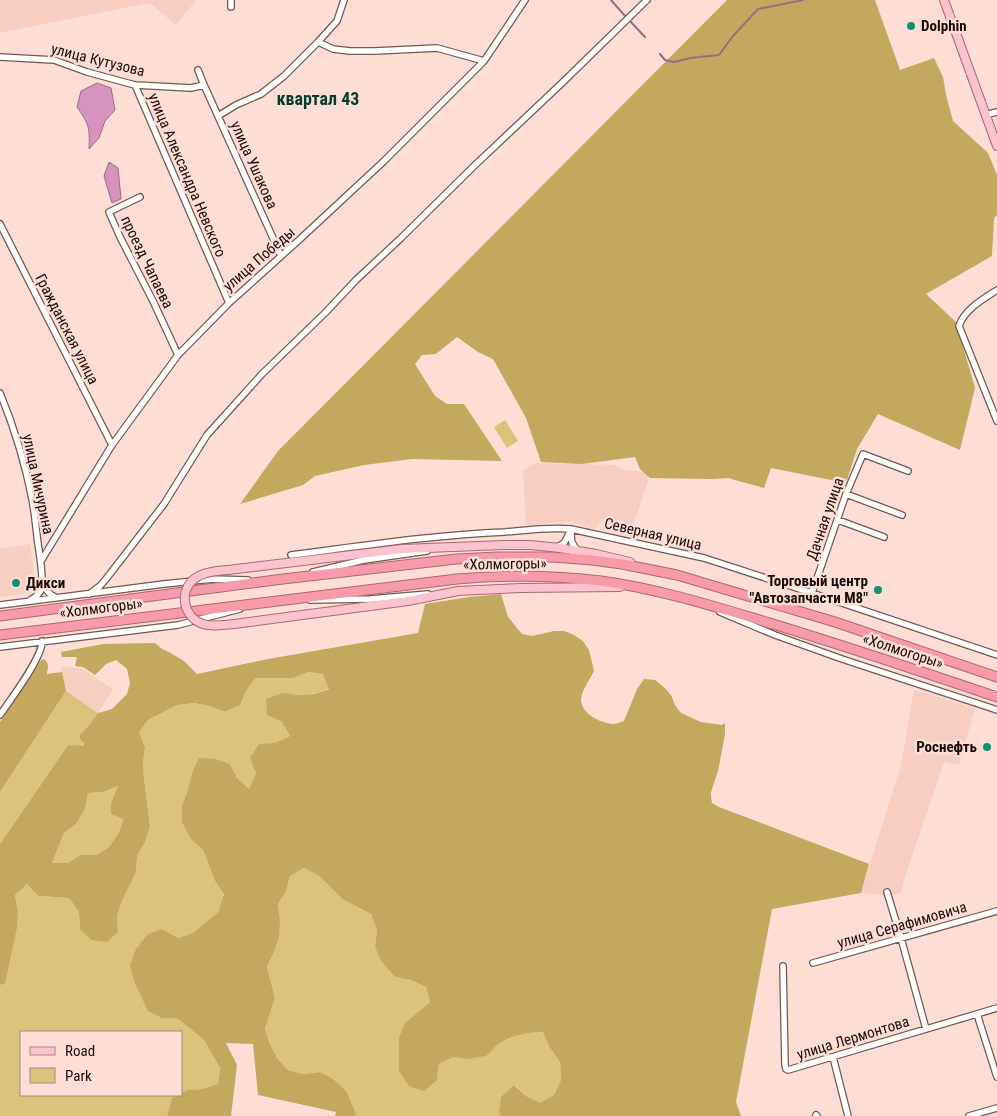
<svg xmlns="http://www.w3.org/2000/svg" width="997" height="1116" font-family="'Roboto Condensed',sans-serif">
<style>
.built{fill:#f7cec2}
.green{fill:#dcc37b}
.forest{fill:#c3a95e;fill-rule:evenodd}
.water{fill:#d792bd;stroke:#9e6a87}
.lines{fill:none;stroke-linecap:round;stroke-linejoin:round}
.stream{stroke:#9e6a87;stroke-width:2}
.minor-casing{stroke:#745850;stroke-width:8}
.major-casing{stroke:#a96973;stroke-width:10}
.highway-casing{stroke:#a96973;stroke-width:11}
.minor{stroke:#fff;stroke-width:5.5}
.major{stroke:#fac3cd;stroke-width:8}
.highway{stroke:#f79bab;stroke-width:9}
.major-bridge-casing{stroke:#a96973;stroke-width:10;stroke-linecap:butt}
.major-bridge{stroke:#fac3cd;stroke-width:8}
.poi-dot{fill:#139076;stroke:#feddd4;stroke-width:2}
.labels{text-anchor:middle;stroke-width:5;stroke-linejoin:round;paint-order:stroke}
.poi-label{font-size:15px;font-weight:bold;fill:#180d0a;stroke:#feddd4;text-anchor:start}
.street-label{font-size:15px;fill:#180d0a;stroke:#feddd4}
.quarter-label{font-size:18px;font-weight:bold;fill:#033d30;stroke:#feddd4}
</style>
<rect width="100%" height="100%" fill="#feddd4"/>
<path class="built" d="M0,0H196L176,25L150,3L0,33Z
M535,463L614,465L624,470L648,472V481L632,529L600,521L597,528L594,529L571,522H558L529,526H526L523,471Z
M30,544L36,587L32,593L0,597V549Z
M63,666L82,669L113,689L98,713L66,691L61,669Z
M914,690L959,703L975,709L959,765L944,762L903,883L901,893L889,896L861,893L901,765Z"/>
<path class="green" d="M505,420L518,441L507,448L494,427Z
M308,672L324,674L330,688C310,696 303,696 283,693L267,715L282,722L290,736L275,743L256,773L249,789L237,778L230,764L188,790L182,805L191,839L203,850L215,881L224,894L218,912L193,933L178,938L162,929V1018L178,1019L204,1040L220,1068L218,1084L202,1089L187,1090L181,1093V1032H21V1095H178L172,1098L167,1116H0V985L5,984L18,911L15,895L27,884L38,896L69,898L79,912L80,929L118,932L117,916L122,901L136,872L137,856L145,842L150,827L144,778L143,763L145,747L139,732L148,720L177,705L193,703L209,706L225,712L240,705L246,691L255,677L293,678Z
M66,691L98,713L90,724L80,735L84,743L82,747L68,745L0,844V792Z
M119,786L111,803L124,819L118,834L109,847L97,855H80L68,863H52L64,833L76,824L85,809L88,793L104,792Z
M304,868L319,876L342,899L371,914L377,930L375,947L395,977L411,980L426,987L430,1002L405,1023L437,1080L439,1064L453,1057L469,1059L485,1056L497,1045L511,1037L528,1033L544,1032L550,1048L560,1062L561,1080L554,1095L540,1104L526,1096L515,1085L499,1112L500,1116H357L347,1092L320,1072L303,1074L288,1070L277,1058L270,1044L265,1029L275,998L267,967L274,952L280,920L278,904L286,891L290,876Z"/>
<path class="forest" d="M727,0H875L900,70L934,58L943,77L946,95L953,121L988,153L997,175V215L994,218L992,256L926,294L956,322L975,388L960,450L878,414L857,449L847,480H831L771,468L764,488L728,478L712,479L650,478L640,469L635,457L582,464L541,462L526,418L493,359L478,352L457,337L436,354L422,355L415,364L435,396L447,404H464L502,461L412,459L364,465L315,476L303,485L240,504L278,451Z
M501,594L508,617L522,634L532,636L554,631H564L574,635L583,641L589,650L594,671C590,679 582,690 581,699C581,714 600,723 613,724C616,724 620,722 624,721L637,689L644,679L655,680L664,687L671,695L675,705L681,713L701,722L722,725L725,723V734L718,771L711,792V797L712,803L719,807L869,864L861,893L772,909L736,1102L741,1116H500L499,1112L501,1097L514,1085L526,1096L540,1103L554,1095L561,1080L560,1062L550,1048L543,1032L528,1033L511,1037L497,1045L486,1056L469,1059L453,1057L439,1064L437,1080L424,1091L409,1086L399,1071V1038L405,1023L430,1002L426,987L411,980L395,977L382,962L375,947L377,930L371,914L342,899L319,876L304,868L290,876L286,891L278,904L280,920L279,937L274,952L267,967L275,998L265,1029L270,1044L277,1058L288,1070L303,1074L320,1072L333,1079L347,1092L357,1116H335L336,1112L258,1095L253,1044L226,1043L237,1065L231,1116H167L172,1098L178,1095H181V1093L187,1090L202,1089L218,1084L220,1068L204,1040L178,1019L162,1018L148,1011L134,981L130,965L136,949L148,934L162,929L178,938L193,933L218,912L224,894L215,881L203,850L191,839L182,822V805L188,790L192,773L199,758L215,759L230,764L237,778L249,789L256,773L250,758L259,744L275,743L290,736L282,722L267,715L266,699L283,693L299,695L314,694L329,689L323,674L308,672L293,678H255L246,691L240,705L225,712L209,706L194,703L177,705L148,720L139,732L145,747L143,763L144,778L150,827L145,842L137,856L136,872L122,901L117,916L118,932L107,942L91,940L80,929L79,912L69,898L38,896L27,884L15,895L18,911L17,927L5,984L0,985V844L68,745L82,746L84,745V743L80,739V735L90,724L98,713L112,709L127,694L130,683L127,669L116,660L106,664L95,675L83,667L75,666L77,657H62L61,652L103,644L155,643L162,649L169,652L184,661L197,674L268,659L418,633L425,604L469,597ZM118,786L111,803V814L124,819L118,834L109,847L97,855H80L68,863H52L64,833L76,824L85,809L88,793L104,792Z
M44,659C50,664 48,667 47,673V674L62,672L66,691L0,792V722L41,660Z"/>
<path class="water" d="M97,83L111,88L115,110L105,121L99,138L89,149C90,128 89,124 77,107L81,91Z
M109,162L118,168L121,199L112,203L104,176Z"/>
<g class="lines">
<path class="stream" d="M611,0L626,17
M629,20L645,37
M660,54L665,60L674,62L690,58L719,55L733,36L758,9L803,0"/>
<g class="minor-casing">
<path id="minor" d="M231,7V0
M318,42L333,49L350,51H375L437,48L484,61
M0,57L54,60L87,72L135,85L191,88L204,85L198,70
M135,85L229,303
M204,85L281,256
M985,115L997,112
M218,116L236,105L261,94L284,76L318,42L337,21L344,0
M140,197L109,212L120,237L153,301L178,355
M0,224L112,445
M997,290C983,299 964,310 959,326L997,421
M0,393C14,427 25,463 32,499C35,514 36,529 38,544C40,556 44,580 41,590C39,595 34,598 30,600
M846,494L902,515
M838,520L884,537
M571,531C571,540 571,545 579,551
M556,547C566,545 567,537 571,529
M291,555C362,546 433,535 505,532C527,530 549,527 571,529L704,558L812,593L997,655
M41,561L112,445L178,355L229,303L299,240L383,162L484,61L525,0
M313,572L364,560L427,551
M42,583C45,589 48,594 55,597
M812,593L846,494L863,454L908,471
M89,594L100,586L106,579L164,504L207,435L262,374L326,312L356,280L400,239L473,167L562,83L647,0
M310,600L370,599L428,594
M0,605L164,584L213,579L248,580
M720,612L775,635L842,659L997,710
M0,647L178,625L240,609
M0,715C10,700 43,657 42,641
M887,892L901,938L926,1029
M813,963L997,911
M783,966L785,1065L786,1069L788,1070L997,1008
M977,1014L997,1077
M833,1057L848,1116
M816,1115L817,1116
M969,1116L997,1108"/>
</g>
<g class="major-casing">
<path id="major" d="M944,0L997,146
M228,570L402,549L504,545H530L560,548L596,554L630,562
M234,624L408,601L458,591L521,588L620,587"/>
</g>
<g class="highway-casing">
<path id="highway" d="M0,616L283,579L456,559L497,557H552L592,560L622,564L677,575L835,622L997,677
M0,635L457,579C505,575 553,575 601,581C660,589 716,607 773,624C848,647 923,672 997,697"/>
</g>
<use href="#minor" class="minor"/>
<use href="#major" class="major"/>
<use href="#highway" class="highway"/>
<g class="major-bridge-casing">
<path id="major-bridge" d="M228,570C216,571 203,572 194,579C178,592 184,618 203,624C213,627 223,625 234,624"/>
</g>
<use href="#major-bridge" class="major-bridge"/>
</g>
<g class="poi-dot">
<circle cx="911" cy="26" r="5"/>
<circle cx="16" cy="583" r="5"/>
<circle cx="878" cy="590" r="5"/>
<circle cx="987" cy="747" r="5"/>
</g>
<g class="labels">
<g class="poi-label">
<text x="921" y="31">Dolphin</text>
<text x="868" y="586" text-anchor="end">Торговый центр<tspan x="868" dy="17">"Автозапчасти М8"</tspan></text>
<text x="26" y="588">Дикси</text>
<text x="977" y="752" text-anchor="end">Роснефть</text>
</g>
<g class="street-label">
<text transform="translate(98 60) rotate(14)" y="5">улица Кутузова</text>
<text transform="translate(254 165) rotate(66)" y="5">улица Ушакова</text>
<text transform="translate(187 175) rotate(67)" y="5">улица Александра Невского</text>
<text transform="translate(259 259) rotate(-41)" y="5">улица Победы</text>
<text transform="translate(147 262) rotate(64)" y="5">проезд Чапаева</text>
<text transform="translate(67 329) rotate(63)" y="5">Гражданская улица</text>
<text transform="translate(38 484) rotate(78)" y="5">улица Мичурина</text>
<text transform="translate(825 519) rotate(-71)" y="5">Дачная улица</text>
<text transform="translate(653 534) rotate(13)" y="5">Северная улица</text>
<text transform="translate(505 564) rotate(-1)" y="5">«Холмогоры»</text>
<text transform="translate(101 608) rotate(-7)" y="5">«Холмогоры»</text>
<text transform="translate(903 651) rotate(18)" y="5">«Холмогоры»</text>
<text transform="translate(902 925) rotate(-16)" y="5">улица Серафимовича</text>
<text transform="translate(853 1038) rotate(-17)" y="5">улица Лермонтова</text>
</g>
<g class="quarter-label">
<text x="318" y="105">квартал 43</text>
</g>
</g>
<rect x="20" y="1031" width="162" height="65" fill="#feddd4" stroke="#a28a83"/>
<rect x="30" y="1047" width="25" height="8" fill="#fac3cd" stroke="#a28a83"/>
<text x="65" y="1056" font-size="15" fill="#180d0a">Road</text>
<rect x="30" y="1068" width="25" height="15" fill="#dcc37b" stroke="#a28a83"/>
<text x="65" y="1081" font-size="15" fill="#180d0a">Park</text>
</svg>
